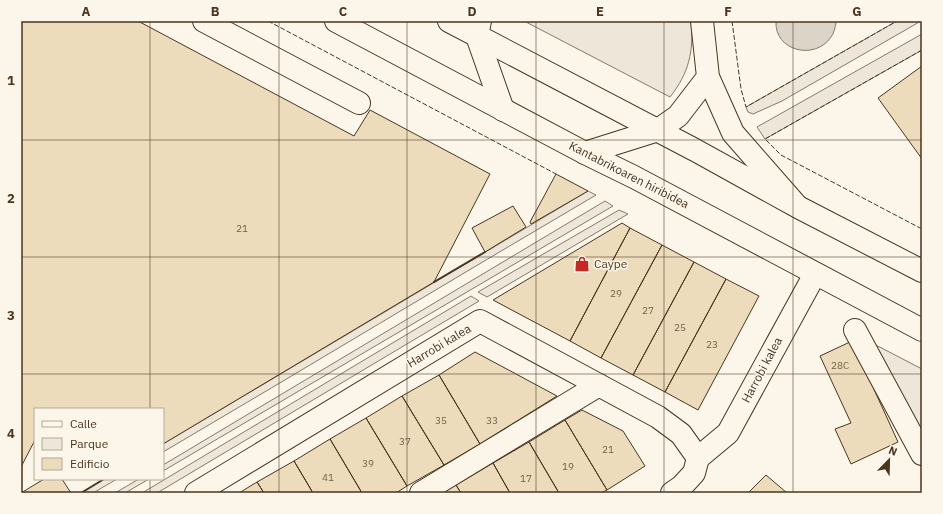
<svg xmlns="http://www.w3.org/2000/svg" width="943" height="514" font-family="'IBM Plex Sans',sans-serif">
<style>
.green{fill:#ede6d9;stroke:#887966}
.water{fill:#dcd4c6;stroke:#887966}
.building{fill:#ecdcbc;stroke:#4a3520}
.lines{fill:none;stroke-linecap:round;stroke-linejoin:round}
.minor-casing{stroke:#4a3520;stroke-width:24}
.major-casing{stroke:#4a3520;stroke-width:24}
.minor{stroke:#fbf6e9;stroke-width:22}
.major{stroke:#fbf6e9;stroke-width:22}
.fence{stroke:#4a3520;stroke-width:1;stroke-dasharray:5 2;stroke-linecap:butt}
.wall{stroke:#4a3520;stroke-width:2}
.grid{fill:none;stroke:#4a3520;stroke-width:1;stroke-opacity:0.55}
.labels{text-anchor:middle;stroke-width:3;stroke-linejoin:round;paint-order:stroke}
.number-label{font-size:10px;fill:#725f47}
.street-label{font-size:12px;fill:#4a3520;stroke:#fbf6e9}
.poi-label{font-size:12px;fill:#4a3520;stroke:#fbf6e9;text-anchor:start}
.neatline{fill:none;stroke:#4a3520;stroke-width:1.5}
.grid-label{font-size:13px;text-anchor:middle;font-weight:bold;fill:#4a3520}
</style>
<rect width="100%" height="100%" fill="#fbf6e9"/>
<path class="green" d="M524,21H691C694,51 689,73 670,97Z
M897,21H921L782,101L753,114L748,112L746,107Z
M922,34V50L765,139L757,127Z
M588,191L596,195C451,280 308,367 163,452V444Z
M605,201L613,206L163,471V465Z
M619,210L628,214L487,297L478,292Z
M471,296L479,301L157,493H142Z
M870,342L922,369V438Z
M104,479H117L93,493H81Z
M139,479H149L125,493H115Z"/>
<path class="water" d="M776,21H836V23C835,27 834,34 831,37C815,61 774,51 776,21Z"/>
<path class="building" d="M21,21H138L354,136L370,110L490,174L434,282L163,444V409H35V440L21,467Z
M922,66V159L878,98Z
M556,174L588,191L531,224L530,222Z
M513,206L526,227L485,252L472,228Z
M622,223L630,228L570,341L493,300Z
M630,228L662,245L601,358L570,341Z
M662,245L694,262L633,375L601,358Z
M694,262L726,279L665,392L633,375Z
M726,279L759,296L698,410L665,392Z
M852,341L898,442L851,464L835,429L851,423L820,356Z
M475,352L557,396L480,444L439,375Z
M439,375L480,444L444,465L402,396Z
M402,396L444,465L407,486L366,418Z
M582,410L623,431L645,466L607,490L565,420Z
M366,418L407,486L396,493H362L330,439Z
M565,420L607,490L601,493H559L529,442Z
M330,439L362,493H313L294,461Z
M529,442L559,493H510L493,463Z
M294,461L313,493H264L257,482Z
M493,463L510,493H461L456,485Z
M766,475L787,493H748Z
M44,479H62L71,493H21Z
M257,482L264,493H239Z
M456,485L461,493H442Z"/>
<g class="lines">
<g class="minor-casing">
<path id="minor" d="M204,21L359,103
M480,21L477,36L503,110
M702,21L708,77L733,133L796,205
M585,153L658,130L678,116L708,77
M855,330L922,454
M196,493L480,321L658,417L681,434L698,458
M421,493L599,385
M672,493L682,486L694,473L698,458L728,433L815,274"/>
</g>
<g class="major-casing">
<path id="major" d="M336,21L585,153L634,177L922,330
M449,21L695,150L798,207L922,271"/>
</g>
<use href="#minor" class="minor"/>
<use href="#major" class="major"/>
<path class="fence" d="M268,21L556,174
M732,21L741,89L746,107L897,21
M922,50L765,139L781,155L922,229"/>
<path class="wall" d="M434,282L485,252
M81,493L104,479"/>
</g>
<path class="grid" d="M150,21V409M279,21V493M407,21V493M536,21V493M664,21V493M793,21V493M21,140H922M21,257H922M21,374H922M150,479V493"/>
<defs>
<g id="shop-bare" transform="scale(1.2)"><path d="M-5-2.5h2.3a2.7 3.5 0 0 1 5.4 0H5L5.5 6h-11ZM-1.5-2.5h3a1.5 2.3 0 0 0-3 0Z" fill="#c62828" stroke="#fbf6e9" stroke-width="2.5" paint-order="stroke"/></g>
</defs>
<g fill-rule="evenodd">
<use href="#shop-bare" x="582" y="264"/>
</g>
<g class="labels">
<g class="number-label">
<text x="242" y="232">21</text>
<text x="616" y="297">29</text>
<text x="648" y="314">27</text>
<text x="680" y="331">25</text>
<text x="712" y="348">23</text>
<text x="840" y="369">28C</text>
<text x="441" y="424">35</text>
<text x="492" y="424">33</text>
<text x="405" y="445">37</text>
<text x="608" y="453">21</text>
<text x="368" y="467">39</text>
<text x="568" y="470">19</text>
<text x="328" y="481">41</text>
<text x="526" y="482">17</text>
</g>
<g class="street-label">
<text transform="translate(629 175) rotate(27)" y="4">Kantabrikoaren hiribidea</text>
<text transform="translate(439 346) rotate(-31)" y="4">Harrobi kalea</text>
<text transform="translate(762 370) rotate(-62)" y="4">Harrobi kalea</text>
</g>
<g class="poi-label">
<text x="594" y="268">Caype</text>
</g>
</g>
<rect width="943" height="514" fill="none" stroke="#fbf6e9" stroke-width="44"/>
<rect x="34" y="408" width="130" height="72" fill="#fbf6e9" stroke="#b4a999"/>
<rect x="42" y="421" width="20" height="6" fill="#fbf6e9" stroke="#b4a999"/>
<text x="70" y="428" font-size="12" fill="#4a3520">Calle</text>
<rect x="42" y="438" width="20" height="12" fill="#ede6d9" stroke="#b4a999"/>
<text x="70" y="448" font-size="12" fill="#4a3520">Parque</text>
<rect x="42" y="458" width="20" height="12" fill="#ecdcbc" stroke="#b4a999"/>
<text x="70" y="468" font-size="12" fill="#4a3520">Edificio</text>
<g transform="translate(889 460) rotate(23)" stroke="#fbf6e9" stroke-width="3" paint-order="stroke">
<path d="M0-3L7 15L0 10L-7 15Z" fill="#4a3520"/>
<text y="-6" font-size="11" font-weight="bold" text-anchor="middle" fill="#4a3520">N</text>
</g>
<rect x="22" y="22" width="899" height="470" class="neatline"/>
<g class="grid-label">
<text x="86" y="16">A</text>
<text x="215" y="16">B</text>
<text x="343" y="16">C</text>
<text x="472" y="16">D</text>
<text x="600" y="16">E</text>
<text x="728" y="16">F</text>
<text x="857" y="16">G</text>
<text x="11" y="85">1</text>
<text x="11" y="203">2</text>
<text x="11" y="320">3</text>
<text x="11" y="438">4</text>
</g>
</svg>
